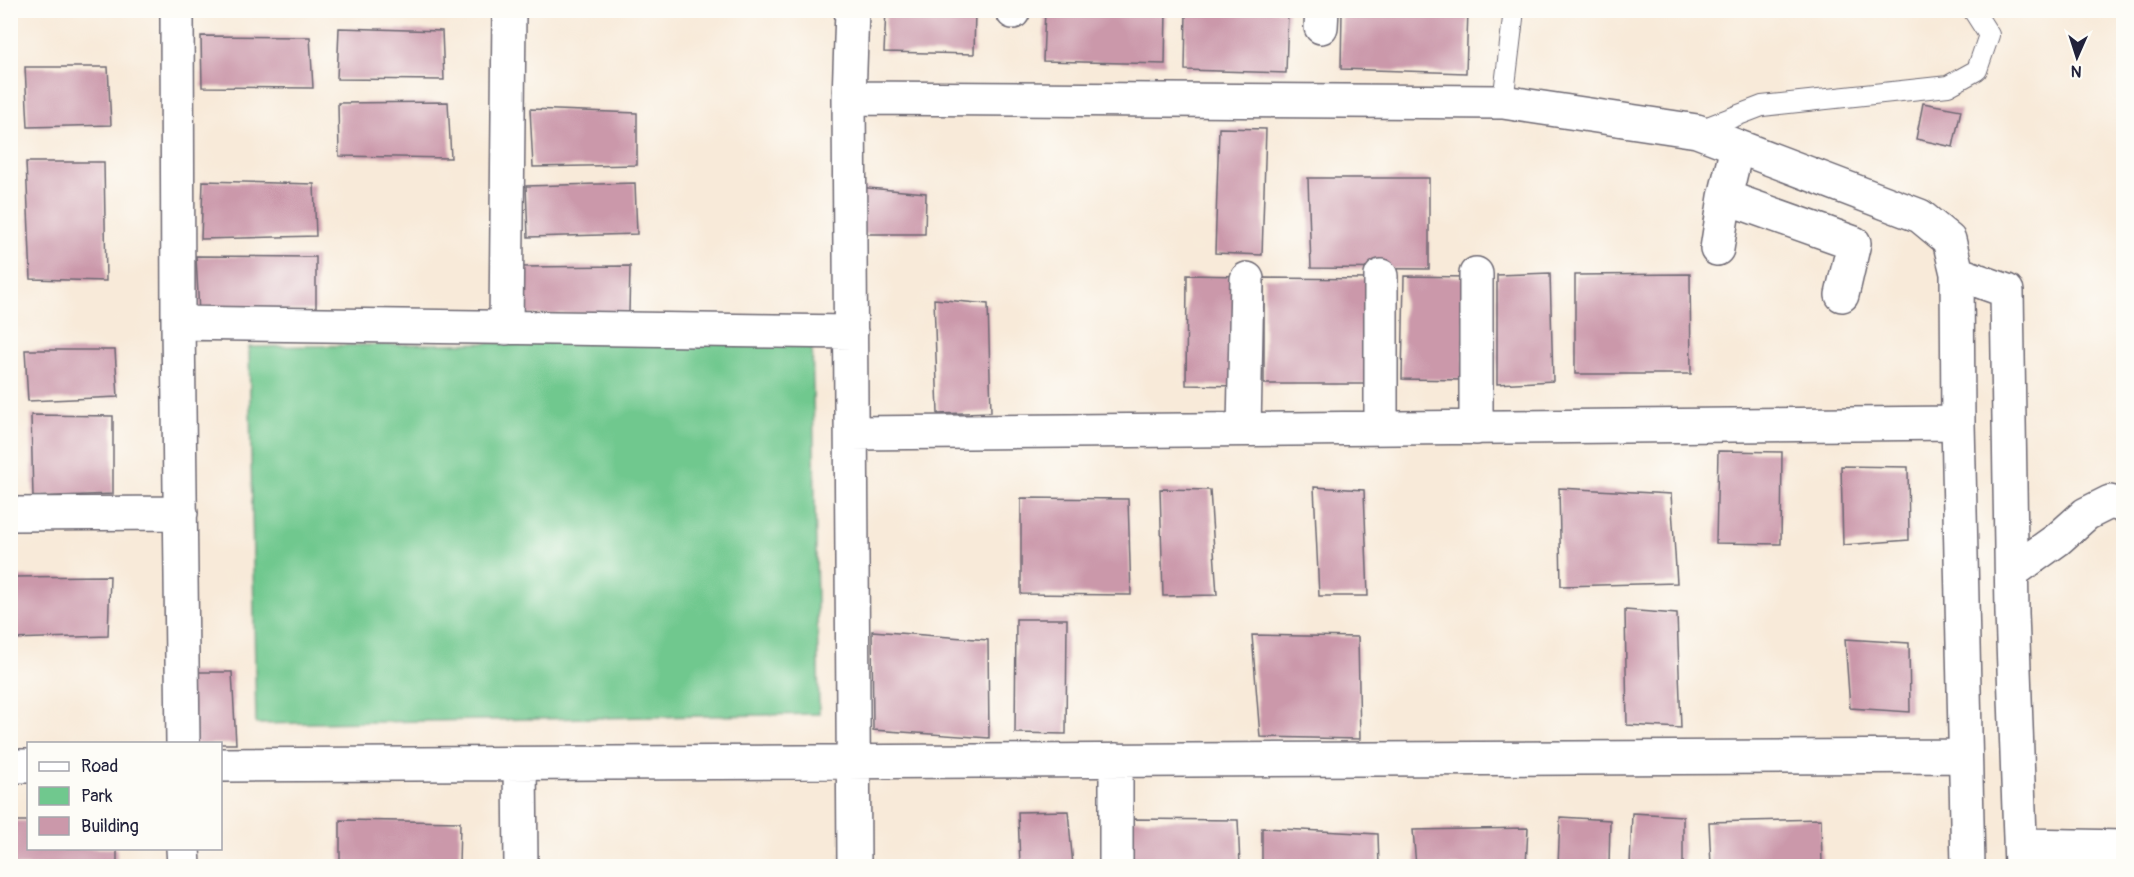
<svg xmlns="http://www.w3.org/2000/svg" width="2134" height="877" font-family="Pangolin,sans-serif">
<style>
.green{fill:#70c88e;stroke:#497564;stroke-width:1.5}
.building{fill:#cb98aa}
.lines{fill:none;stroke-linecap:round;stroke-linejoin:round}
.lane-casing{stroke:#6d6872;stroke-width:22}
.street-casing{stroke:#6d6872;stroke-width:36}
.lane{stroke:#fff;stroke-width:20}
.street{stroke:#fff;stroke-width:33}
</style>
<rect width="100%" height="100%" fill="#fdfcf7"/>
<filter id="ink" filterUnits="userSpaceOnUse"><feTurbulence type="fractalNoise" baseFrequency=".0167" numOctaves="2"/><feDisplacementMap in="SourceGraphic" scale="12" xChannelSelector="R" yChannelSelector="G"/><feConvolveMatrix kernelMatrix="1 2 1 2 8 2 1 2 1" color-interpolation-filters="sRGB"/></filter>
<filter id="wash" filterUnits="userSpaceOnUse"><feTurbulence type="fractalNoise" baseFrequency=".008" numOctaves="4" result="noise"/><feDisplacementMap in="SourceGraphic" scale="24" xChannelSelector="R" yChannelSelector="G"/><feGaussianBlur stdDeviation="1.35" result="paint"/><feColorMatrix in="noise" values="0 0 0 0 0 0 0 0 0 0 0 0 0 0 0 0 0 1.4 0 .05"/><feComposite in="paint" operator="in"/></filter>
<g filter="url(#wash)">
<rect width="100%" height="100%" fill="#f8ead9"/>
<path class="green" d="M812,338L819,714L256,724L249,347Z"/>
<g id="blocks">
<path class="building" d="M886,10H975L974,54L884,52Z
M1045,10H1166L1165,64L1043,61Z
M1186,10H1288L1286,73L1185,70Z
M1342,10H1468L1466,73L1341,69Z
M339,28L442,31L444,80L337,79Z
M201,36L310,37L313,88L202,87Z
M25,67H108L111,125L28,127Z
M448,102L451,158L339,156L338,103Z
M1923,103L1961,110L1953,147L1916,139Z
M530,109L637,113V165L533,167Z
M1219,128L1266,129L1262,255L1215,253Z
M26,162H104L106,281L31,279Z
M1308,178H1429V269L1311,268Z
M203,181L314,184L316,236L201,239Z
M635,183L637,234L528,237L526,186Z
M856,187L926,193L925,234H856Z
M196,256L316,257V310L199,314Z
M630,266L629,312L521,315L520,267Z
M1550,273L1553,381L1497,384V275Z
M1690,274L1691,374H1575V275Z
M1187,275L1239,276L1238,386L1186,385Z
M1404,276L1466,277L1464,380L1402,379Z
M1264,278L1370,279V384H1264Z
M934,299L988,304L991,412L938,414Z
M25,350H115L118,397L28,401Z
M31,415L113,416V494L33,497Z
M1718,451L1782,452L1781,544L1716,543Z
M1841,466L1908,467L1909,540L1843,545Z
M1314,487L1364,490L1368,596H1319Z
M1559,488L1671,494L1677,583L1561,586Z
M1160,489L1210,490L1217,595L1163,596Z
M1021,498L1128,499L1131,595L1021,594Z
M110,576L108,636L10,639V577Z
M1625,610L1677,614L1681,728L1627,725Z
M1016,619H1067L1066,734L1015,733Z
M872,631L988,640L989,738L873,730Z
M1252,635L1358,637L1360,739L1260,737Z
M1845,639L1909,643L1910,712L1850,708Z
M188,672H232L236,744H190Z
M1068,811L1073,866H1020L1018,812Z
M1632,813L1683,816V866H1630Z
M1560,817L1610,820L1609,866H1558Z
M1131,819L1238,820L1240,866H1131Z
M1821,819L1822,866H1711L1709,822Z
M340,820L460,822L459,866H340Z
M10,821H28V848H117V866H10Z
M1262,828L1378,834L1379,866H1262Z
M1528,828L1526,866H1416L1413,830Z"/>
</g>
</g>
<g filter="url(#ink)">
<use href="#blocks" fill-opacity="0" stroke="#6d6872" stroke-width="1.5"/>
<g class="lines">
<g class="lane-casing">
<path id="lane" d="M1503,102L1514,10
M1697,131L1762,106L1948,86L1977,70L1989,35L1973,10"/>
</g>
<g class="street-casing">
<path id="street" d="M177,10L178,323L183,744
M852,10L849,98L854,866
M1013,12V10
M1321,27L1322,10
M849,98L1503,102L1697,131L1920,216L1949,240L1957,273L1958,423L1968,866
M1725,197L1854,243L1842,295
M1717,249L1725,197L1737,147
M1957,273L2007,291L2012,613L2021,866
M178,323L851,332
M506,328L509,10
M1381,428V276
M1476,428V274
M1244,429L1247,279
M852,433L1958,423
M10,514L181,513
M2012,572L2058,539L2086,514L2110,502L2124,506
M1116,760V866
M520,764L521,866
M220,765L1965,756
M10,766H28
M2020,845L2124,847
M183,848L184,866"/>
</g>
<use href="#lane" class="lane"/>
<use href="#street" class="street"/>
</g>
</g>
<rect width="2134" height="877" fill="none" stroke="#fdfcf7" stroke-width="36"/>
<rect x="27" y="742" width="195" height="108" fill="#fdfcf7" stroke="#a5a5ac" stroke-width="1.5"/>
<rect x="39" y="762" width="30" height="9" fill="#ffffff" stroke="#a5a5ac" stroke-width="1.5"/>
<text x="81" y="772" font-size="18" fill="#22223b">Road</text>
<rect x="39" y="787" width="30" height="18" fill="#70c88e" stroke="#a5a5ac" stroke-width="1.5"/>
<text x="81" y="802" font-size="18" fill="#22223b">Park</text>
<rect x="39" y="817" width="30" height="18" fill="#cb98aa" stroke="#a5a5ac" stroke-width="1.5"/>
<text x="81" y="832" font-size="18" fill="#22223b">Building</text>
<g transform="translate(2077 57) rotate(183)" stroke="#fdfcf7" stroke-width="4.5" paint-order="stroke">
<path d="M0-4.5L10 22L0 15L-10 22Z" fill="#22223b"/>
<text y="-9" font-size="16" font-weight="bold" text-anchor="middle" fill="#22223b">N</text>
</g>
</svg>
